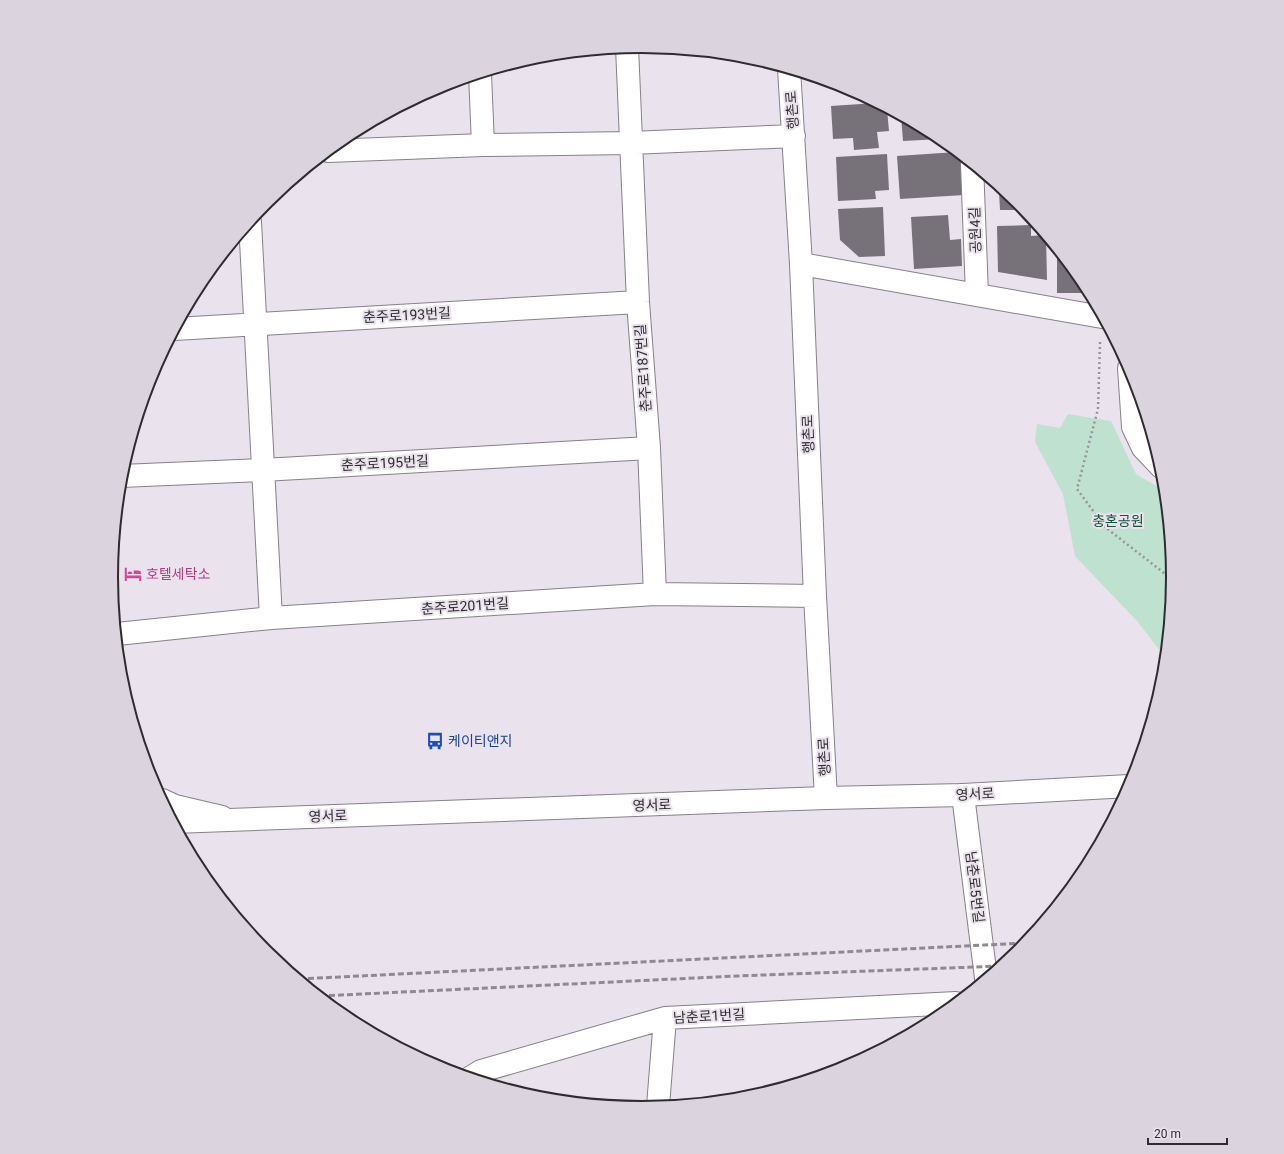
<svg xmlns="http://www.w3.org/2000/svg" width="1284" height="1154" font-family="Roboto,'Noto Sans KR',sans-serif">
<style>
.green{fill:#bfe1cf}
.building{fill:#77717a}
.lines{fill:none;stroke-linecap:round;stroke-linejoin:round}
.minor-casing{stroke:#87808a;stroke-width:24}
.tertiary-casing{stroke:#87808a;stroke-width:24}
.path{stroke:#98939a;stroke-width:2.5;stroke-dasharray:2 3;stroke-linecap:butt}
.minor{stroke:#fff;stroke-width:22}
.tertiary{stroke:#fff;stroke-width:22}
.rail{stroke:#8f8a91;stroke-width:3;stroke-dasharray:6 3;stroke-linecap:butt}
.labels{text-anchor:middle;stroke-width:4;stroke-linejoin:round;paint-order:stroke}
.street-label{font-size:14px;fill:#2f2c30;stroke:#eae3ed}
.park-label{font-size:14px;fill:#12533a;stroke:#eae3ed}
.hotel-label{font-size:14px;fill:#b23c85;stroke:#eae3ed;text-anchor:start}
.transit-label{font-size:14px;fill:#164399;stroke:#eae3ed;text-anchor:start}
.rim{fill:none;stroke:#2f2c30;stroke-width:2}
</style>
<rect width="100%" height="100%" fill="#eae3ed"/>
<path class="green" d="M1068,414L1111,421L1136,474L1165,491L1173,577L1165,657L1137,621L1075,556L1063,494L1035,442L1037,424L1060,428Z"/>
<path class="building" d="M835,83L845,87L853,90L835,91Z
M876,103L887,109L889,131L877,132L879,148L854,150L853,138L833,139L831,106Z
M901,116L937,136L941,139L903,141Z
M957,152L962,156L964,195L900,199L897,156Z
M887,154L889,190L875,191L876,199L838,201L836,157Z
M999,191H1004L1018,202L1024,210H1000Z
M883,207L885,256L859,257L840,240L838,209Z
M948,215L950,240L961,239L962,266L914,269L911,217Z
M1031,225V236L1045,235L1046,236L1047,280L998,272L997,226Z
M1057,249L1084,282L1089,293H1057Z"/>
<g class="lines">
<g class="minor-casing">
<path id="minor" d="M627,47L638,302L649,448L655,594
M789,69L801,264L815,596L826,798
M480,74L483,145
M328,151L483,145L631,143L794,136
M972,164L977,295
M250,222L271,618
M801,264L1102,317
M175,329L638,302
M1129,368L1133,427L1143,448L1161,467
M121,476L263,470L649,448
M117,634L271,618L655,594L815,596
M963,795L986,978
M162,800L175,806L222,817
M471,1077L481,1071L665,1018L956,1003
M658,1106L665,1018"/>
</g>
<g class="tertiary-casing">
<path id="tertiary" d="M174,822L826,798L963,795L1129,786"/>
</g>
<path class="path" d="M1100,342L1098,409L1077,489L1105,527L1173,580"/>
<use href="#minor" class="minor"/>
<use href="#tertiary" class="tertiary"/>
<path class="rail" d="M299,979L1025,943
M320,996L737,976L1001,966"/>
</g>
<defs>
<g id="hotel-bare" transform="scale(1.38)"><path d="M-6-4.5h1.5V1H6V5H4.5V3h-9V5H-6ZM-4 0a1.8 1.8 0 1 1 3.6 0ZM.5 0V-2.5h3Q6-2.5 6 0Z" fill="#d1479c" stroke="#eae3ed" stroke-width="2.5" paint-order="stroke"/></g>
<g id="bus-bare" transform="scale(1.38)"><path d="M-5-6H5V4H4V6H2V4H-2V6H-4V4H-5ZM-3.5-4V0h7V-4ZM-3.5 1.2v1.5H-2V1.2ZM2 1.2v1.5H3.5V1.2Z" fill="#1a4fb4" stroke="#eae3ed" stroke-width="2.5" paint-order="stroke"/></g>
</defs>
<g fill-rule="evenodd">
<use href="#hotel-bare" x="133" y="574"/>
<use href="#bus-bare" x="435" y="741"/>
</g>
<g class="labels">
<g class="street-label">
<text transform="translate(792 110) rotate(-94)" y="5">행촌로</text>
<text transform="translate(975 230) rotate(-92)" y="5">공원4길</text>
<text transform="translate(407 315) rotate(-3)" y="5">춘주로193번길</text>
<text transform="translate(643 368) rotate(-94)" y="5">춘주로187번길</text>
<text transform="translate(808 434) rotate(-92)" y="5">행촌로</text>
<text transform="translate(385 463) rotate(-3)" y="5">춘주로195번길</text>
<text transform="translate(465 606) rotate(-4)" y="5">춘주로201번길</text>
<text transform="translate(824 757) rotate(-93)" y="5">행촌로</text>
<text transform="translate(975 794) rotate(-3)" y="5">영서로</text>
<text transform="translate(652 805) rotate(-2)" y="5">영서로</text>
<text transform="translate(328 816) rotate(-2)" y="5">영서로</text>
<text transform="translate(975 887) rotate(83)" y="5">남춘로5번길</text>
<text transform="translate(709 1016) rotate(-3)" y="5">남춘로1번길</text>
</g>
<g class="park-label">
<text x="1118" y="526">충혼공원</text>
</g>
<g class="hotel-label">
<text x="146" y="579">호텔세탁소</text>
</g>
<g class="transit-label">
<text x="448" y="746">케이티앤지</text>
</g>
</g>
<path d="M0 0H1284V1154H0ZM118 577a524 524 0 1 1 1048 0a524 524 0 1 1-1048 0Z" fill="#dbd4de" fill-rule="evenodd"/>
<path class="rim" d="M118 577a524 524 0 1 1 1048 0a524 524 0 1 1-1048 0Z"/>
<path d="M1148 1138v6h79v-6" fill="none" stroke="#2f2c30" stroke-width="2"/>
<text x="1154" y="1138" font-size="12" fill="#2f2c30" stroke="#eae3ed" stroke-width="3" paint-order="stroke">20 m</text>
</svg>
